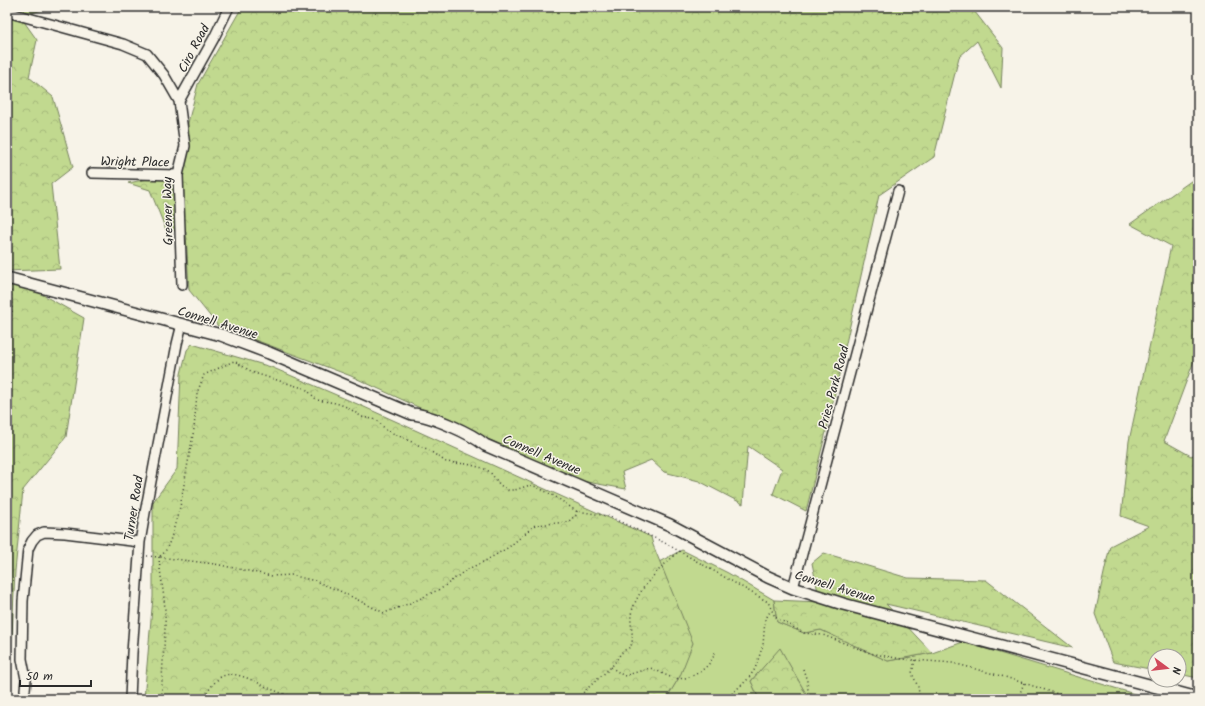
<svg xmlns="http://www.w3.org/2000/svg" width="1205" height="706" font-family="Kalam,sans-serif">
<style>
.green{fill:#c1d98f;stroke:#76825d}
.forest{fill:url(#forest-crowns);stroke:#76825d}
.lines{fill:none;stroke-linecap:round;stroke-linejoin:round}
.minor-casing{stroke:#2b2b2b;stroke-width:12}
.tertiary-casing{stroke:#2b2b2b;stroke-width:14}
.path{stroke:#2b2b2b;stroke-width:1.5;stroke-dasharray:1 3;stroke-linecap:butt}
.minor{stroke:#f7f3e8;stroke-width:9}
.tertiary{stroke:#f7f3e8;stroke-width:11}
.labels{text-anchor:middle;stroke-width:3;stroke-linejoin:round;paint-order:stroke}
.street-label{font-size:13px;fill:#2b2b2b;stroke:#f7f3e8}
</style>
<defs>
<pattern id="forest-crowns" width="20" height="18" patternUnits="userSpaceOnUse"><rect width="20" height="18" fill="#c1d98f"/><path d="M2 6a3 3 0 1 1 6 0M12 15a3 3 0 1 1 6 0" fill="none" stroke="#a6ba7c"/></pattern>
</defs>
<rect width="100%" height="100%" fill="#f7f3e8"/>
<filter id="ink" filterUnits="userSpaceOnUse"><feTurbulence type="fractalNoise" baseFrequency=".025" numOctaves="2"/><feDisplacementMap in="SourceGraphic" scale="8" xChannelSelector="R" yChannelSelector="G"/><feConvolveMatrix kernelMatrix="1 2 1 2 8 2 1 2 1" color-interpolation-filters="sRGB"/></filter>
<g filter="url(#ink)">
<path class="green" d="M682,550L728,573L774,600L777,622L804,633L821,630L888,661L932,653L963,642L1151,699H885L867,694L865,699H809L780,649L751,681L759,699H666L680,676L659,562Z"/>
<path class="forest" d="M7,7H54L20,16L37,40L29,77L53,97L73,167L51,184L60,269L7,271V25L12,23L7,18Z
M242,7H971L1003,48L1001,88L977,41L959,57L934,157L879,195L828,424L806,511L773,494L782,469L748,446L743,504L699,481L664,472L651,460L622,472L626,489L576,480L351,376L218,326L189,290L186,232L166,230L150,190L128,183L184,172L188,123L198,84Z
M1198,176V276L1195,286L1198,292V350L1164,441L1191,456L1198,453V678L1179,674V656H1155V670L1113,662L1095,614L1110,546L1149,526L1121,516L1129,441L1171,246L1130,224Z
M7,275L84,318L66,437L23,490L15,571L9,699H7Z
M192,344L271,367L362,406L651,537L653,545L693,643L680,676L666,699H144L153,597V502L177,469L181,374L187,350Z
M824,553L908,578L986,580L1073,648L886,604L932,653L888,661L821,630L804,633L777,622L774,600L820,602L812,563Z
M780,648L809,699H759L751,681Z"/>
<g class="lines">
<g class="minor-casing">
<path id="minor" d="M7,12L123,44L147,54L164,75L179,101L185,146L178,175L182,285
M179,101L214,38L229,7
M92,173L178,175
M793,588L898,191
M25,690L26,679L22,659L23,601L28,549L32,541L37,535L44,532L65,533L140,542
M130,699L132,653L140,542L145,513L177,344L182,324"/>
</g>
<g class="tertiary-casing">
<path id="tertiary" d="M7,278L221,335L269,353L412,414C430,415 471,433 485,445L670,525L768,577L793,588L843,604L1198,698"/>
</g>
<path class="path" d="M7,327L12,313L11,290
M577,511L576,515L568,522L535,525L509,547L485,561L466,570L442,588L413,602L384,613L340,591L315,581L291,575L272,576L215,564L159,557L165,552L170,541L180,507L194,429L197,393L204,375L234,361L254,373L306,389L317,400L336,403L347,407L362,417L377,420L386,430L427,449L446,462L467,464L483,468L490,472L500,485L508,490H515L530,485L537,487L556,497L576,511H577L608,516L665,543L768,602L775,617L804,633L823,635L870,653L901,659L953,663L1005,677L1058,694L1081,699
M147,556L159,557C160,575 164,592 165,610C166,640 161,669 162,699
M915,660L912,673L918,687L920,699
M611,667L624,676L650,668C658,670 665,676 674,678C687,681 706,671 712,659C714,657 714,653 715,650
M803,669L807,681L809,699
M1024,683L1020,693L1023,698L1026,699
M202,699C207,693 216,678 223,676C237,669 262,686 276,691C285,695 296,697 306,699
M578,699C588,686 600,678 611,667C616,662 618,657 622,652C624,650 628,649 630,647C636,639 628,621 632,611C640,585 660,569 679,551
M726,699L748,679L755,669L763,645L765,620L771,610
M1049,699L1060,694"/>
<use href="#minor" class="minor"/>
<use href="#tertiary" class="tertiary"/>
</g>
</g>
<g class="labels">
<g class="street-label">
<text transform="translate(193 48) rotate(-62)" y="5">Ciro Road</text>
<text transform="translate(135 161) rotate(1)" y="5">Wright Place</text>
<text transform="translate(167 211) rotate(-91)" y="5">Greener Way</text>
<text transform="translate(218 322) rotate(17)" y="5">Connell Avenue</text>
<text transform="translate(833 387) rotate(-75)" y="5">Pries Park Road</text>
<text transform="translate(542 454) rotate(23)" y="5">Connell Avenue</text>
<text transform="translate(133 508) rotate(-81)" y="5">Turner Road</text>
<text transform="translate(835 586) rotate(17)" y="5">Connell Avenue</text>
</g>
</g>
<rect width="1205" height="706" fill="none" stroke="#f7f3e8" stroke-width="24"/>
<rect x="12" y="12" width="1181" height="682" fill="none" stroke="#2b2b2b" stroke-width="1.5" filter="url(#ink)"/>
<g transform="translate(1167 668) rotate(105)"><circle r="19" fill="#f7f3e8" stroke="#a5a39c"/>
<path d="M0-3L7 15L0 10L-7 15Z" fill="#d1495b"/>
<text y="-6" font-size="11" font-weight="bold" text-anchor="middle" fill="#2b2b2b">N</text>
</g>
<path d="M20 680v6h71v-6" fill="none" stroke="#2b2b2b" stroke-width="2"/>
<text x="26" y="680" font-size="12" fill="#2b2b2b" stroke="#f7f3e8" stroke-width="3" paint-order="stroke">50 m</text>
</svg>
